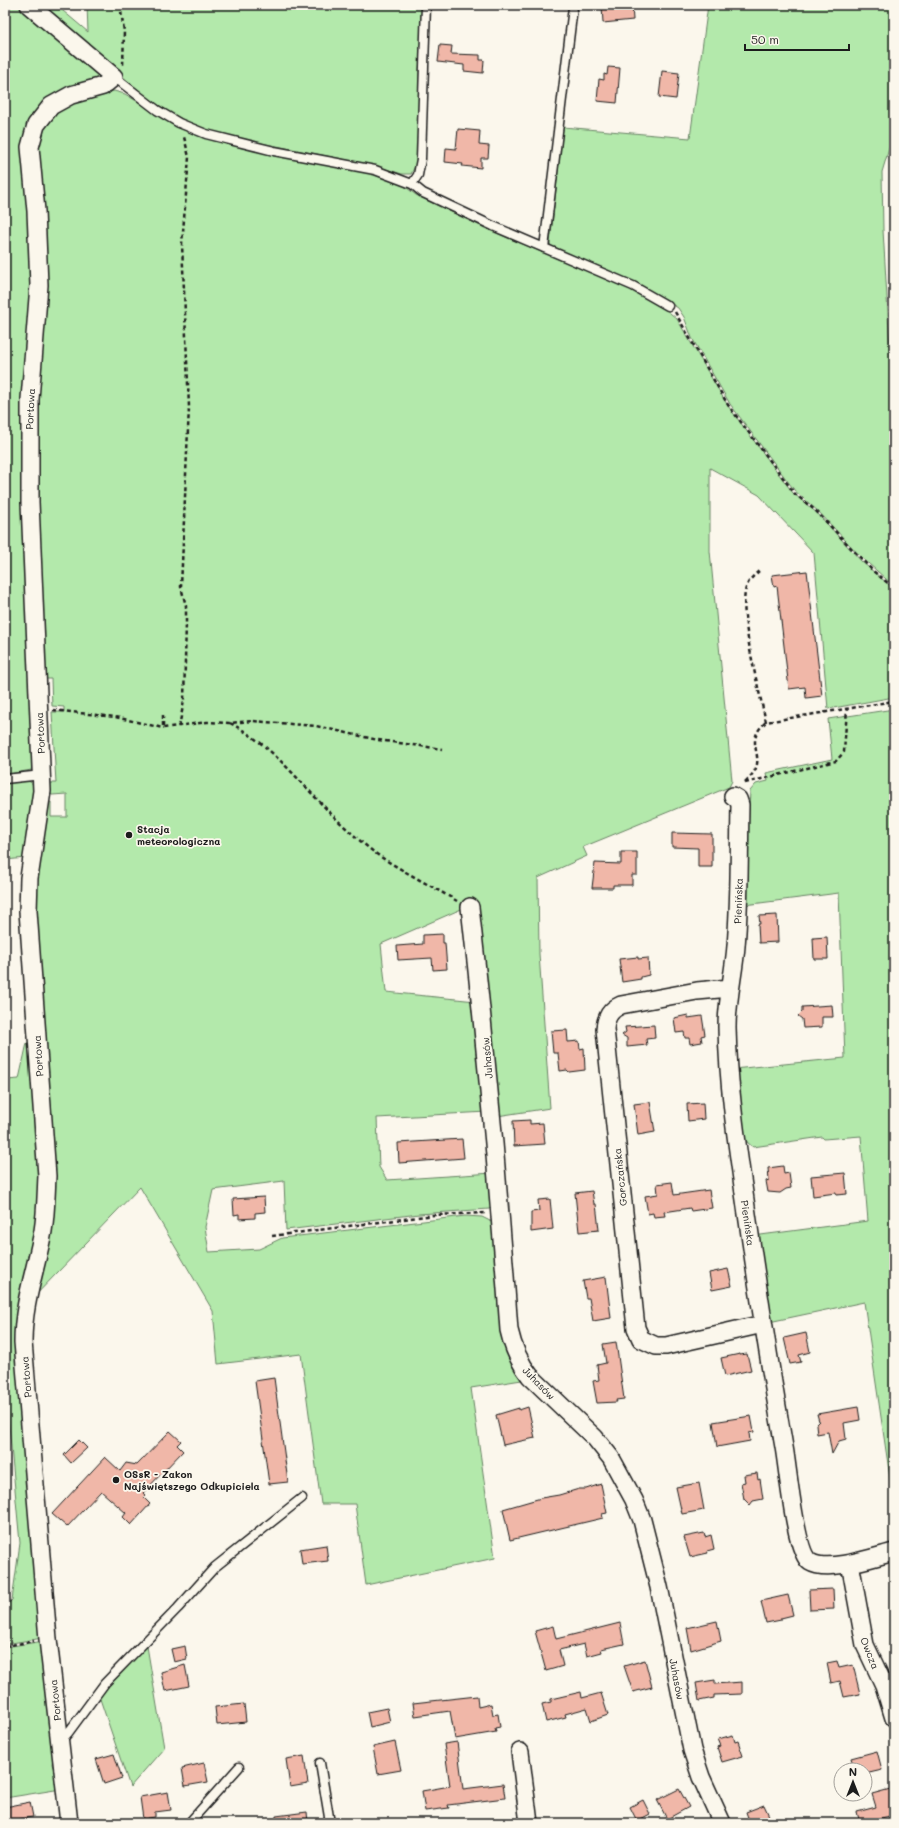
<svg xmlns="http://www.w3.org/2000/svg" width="899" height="1828" font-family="Mali,sans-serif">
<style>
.green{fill:#b3e9ab;stroke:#688264}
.building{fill:#f0b7a8;stroke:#1c1c1c}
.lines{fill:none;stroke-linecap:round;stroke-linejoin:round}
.service-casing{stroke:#1c1c1c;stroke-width:11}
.minor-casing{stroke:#1c1c1c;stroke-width:20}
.path{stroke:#1c1c1c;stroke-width:2.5;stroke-dasharray:4 3;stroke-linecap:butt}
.service{stroke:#fbf7ec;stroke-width:8}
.minor{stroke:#fbf7ec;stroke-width:17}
.poi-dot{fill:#1c1c1c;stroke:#fbf7ec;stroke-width:1.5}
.labels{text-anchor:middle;stroke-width:3.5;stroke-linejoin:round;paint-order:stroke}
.street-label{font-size:10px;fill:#1c1c1c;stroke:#fbf7ec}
.poi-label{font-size:10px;font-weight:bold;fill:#1c1c1c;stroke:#fbf7ec;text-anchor:start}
</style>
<rect width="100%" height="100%" fill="#fbf7ec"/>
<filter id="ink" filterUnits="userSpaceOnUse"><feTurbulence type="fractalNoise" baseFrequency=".025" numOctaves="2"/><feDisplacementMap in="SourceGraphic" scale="8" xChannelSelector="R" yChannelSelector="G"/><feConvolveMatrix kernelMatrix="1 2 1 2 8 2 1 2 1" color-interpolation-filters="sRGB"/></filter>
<g filter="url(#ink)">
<path class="green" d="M5,5H25L102,77L40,114L32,211L35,764L31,770L5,775Z
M38,5H56L88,32L87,5H423L419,73V158L411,174H402L372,165L226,136L194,125L170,113L147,97Z
M708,5H894V132L882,172L883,230L894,416V586L860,556L819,512L795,491L730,404L692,338L684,317L678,308L667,301L551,248L550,243L563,127L690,138Z
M114,91L125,94L177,125L207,138L243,148L373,174L402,184L416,195L489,230L630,289L663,307L677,319L728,406L793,493L818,514L862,562L894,589V697L828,709L814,553L759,495L710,468V551L732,781L729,787L583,847L587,856L538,878L539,954L550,1108L497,1116L466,907L381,944L386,992L476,1001L487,1112L377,1118L379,1167L387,1180L493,1173V1207L489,1209L419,1214L286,1230L284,1181L213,1190L205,1227L209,1252L259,1249L282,1238L465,1216L482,1217L492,1222L500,1269L528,1379L471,1388L495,1558L366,1585L355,1504H321L301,1354L218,1364L213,1311L140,1187L30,1301L40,1262L42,1033L45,1028L32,911L48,803L51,802V817H67V794L52,795L48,792V783H56L52,712H64V707L52,706L51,679H41L36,613L38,150C40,142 42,132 46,126C61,102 89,95 114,91Z
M894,709V1505L864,1302L769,1322L753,1236L868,1221L861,1136L824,1139L822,1137L753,1147L748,1143L743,1135L733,1069L845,1058L839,893L744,905L750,791L756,784L768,781L766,773L832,759L828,719Z
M27,780L33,784L36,792L26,858L5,860V782Z
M33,1041L41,1201L22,1296L43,1638L5,1644V1607L12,1600L20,1543L5,1382V1078L7,1080L19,1079L27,1043Z
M44,1641L54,1751L52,1764L61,1789L5,1798V1647Z
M147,1646L164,1748L130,1787L99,1696Z"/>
<path class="building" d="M602,5H632L633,20L603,23Z
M440,45L452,46L451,54L480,55V60H484L483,73L464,71V65L438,62Z
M608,67L620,68L617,103L597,101L599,79L604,80V74L607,75Z
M662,71L679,73L676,99L659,97Z
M458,129L480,131L479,145L489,146L488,158H481V168L462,166L463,164L445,162L446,148L456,149Z
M807,571L822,696L806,698L805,687L789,689L777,586L774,587L772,575Z
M672,833L712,834V867H698V848L672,847Z
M621,852H637V875H632V885H613V888H592L595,863L621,864Z
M777,915L778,942L759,943L758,924H760L759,916Z
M443,934V943H445L447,969L433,970L432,958L398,960L397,946L423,944V935Z
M827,937L828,959H814L813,938Z
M638,957V959L648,958L649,975L641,977V979L622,982L619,959Z
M832,1005L833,1017H822V1027L803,1028L802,1019L798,1016L802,1012V1007Z
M688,1015V1018L702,1016L705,1035L701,1036L702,1042L690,1044L689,1038H685L684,1032L676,1033L674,1018Z
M654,1025L655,1038L646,1039L647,1045L627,1047V1038L622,1035L626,1032L625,1027Z
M567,1030L568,1042L579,1041L580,1049L584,1048L585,1070L569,1072L567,1070L560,1071L558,1053H553L551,1031Z
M650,1102L655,1132L638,1135L634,1104Z
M703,1103L704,1119L688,1121L687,1104Z
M530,1120V1124L543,1123L545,1144L514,1146L513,1121Z
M462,1139L464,1158L399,1163L398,1143Z
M783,1166L784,1174L789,1173L791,1188L786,1189L780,1193L768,1192L766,1181L769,1180L768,1168Z
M845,1173L847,1194L836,1195V1193L813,1196L811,1176Z
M672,1182L674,1195L709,1190L712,1208L691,1211L690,1208L664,1212L665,1216L654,1217L653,1213L648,1214L645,1196L658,1194L657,1184Z
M592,1191L594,1204H596L599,1230L579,1232L575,1193Z
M264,1197L265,1212L255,1213V1218L239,1219V1214L234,1215L233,1199Z
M550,1199L553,1229L531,1232V1212L539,1211L538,1200Z
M728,1269L732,1286L712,1290L709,1273Z
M606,1277L611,1318L593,1321L589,1298H586L583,1281Z
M806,1333L810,1352L799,1355L801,1362L790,1364L784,1338Z
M616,1342L624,1399L616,1400L617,1402L597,1403L593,1381L599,1380L597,1365L606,1363L603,1344Z
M740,1354V1355L747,1354L751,1370L725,1376L721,1358Z
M274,1378L288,1482L269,1484L255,1381Z
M528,1407L535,1438L503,1445L496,1415L519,1408V1410Z
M858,1407L860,1420L844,1423L846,1439L839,1441L832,1454L828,1432L817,1434L816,1424L819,1421L817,1414Z
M751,1416L754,1432L749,1433L750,1441L717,1447L713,1422Z
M170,1431L181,1441L177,1445L183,1451L143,1493L145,1495L143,1497L150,1504L131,1525L123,1517L126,1513L101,1491L67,1527L52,1514L105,1457L120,1471L126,1463L137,1465Z
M79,1440L87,1448L71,1463L64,1455Z
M757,1473L758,1480L760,1479L763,1499L753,1501L750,1505L744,1499L741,1483L745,1482L744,1475Z
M699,1483L704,1510L682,1514L676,1487Z
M601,1484L607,1513L602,1514L603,1518L510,1540L503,1509L541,1498L559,1495L579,1489H586Z
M704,1533L705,1537L711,1535L714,1549L707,1551L708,1553L690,1557L684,1537Z
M326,1545L328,1561L302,1564L300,1549Z
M833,1589L834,1609L810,1610L809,1590Z
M788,1595L793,1615L781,1618V1620L766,1623L761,1601Z
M717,1621L721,1641L691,1650L687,1628Z
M620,1623L624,1644L601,1649L602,1652L587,1656L584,1644L559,1650L563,1666L546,1671L535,1631L553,1626L556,1639Z
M185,1646L187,1659L174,1662L171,1649Z
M645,1660L652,1687L633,1692L624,1666Z
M837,1661L839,1668L853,1665L860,1694L844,1697L840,1681L831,1683L827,1663Z
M185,1665L189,1686L165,1691L161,1672Z
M715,1680V1684L742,1682V1694L714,1695V1698L699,1701L696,1683Z
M581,1692L582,1698L601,1693L608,1715L591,1721L587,1708L565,1714L566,1717L546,1722L542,1704L551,1702V1699Z
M477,1696L478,1707L491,1704L493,1715L498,1714L500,1727L495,1728L496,1732L455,1739L450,1711L415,1716L413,1703Z
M244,1704L246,1722L217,1725L215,1707Z
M387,1708L390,1722L370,1727L367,1712Z
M733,1735L735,1742L738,1741L743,1756L722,1762L717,1747L721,1746L718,1739Z
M395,1742L401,1770L378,1774L373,1747Z
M457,1742L463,1789L503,1784L505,1798L448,1805L449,1808L425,1811L422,1791L450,1786L444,1744Z
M877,1751L882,1770L865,1774V1770H855L851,1758Z
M114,1754L122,1778L104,1784L96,1759Z
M304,1756L308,1784L290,1787L286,1759Z
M204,1763L208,1782L185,1786L182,1768Z
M894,1788V1815L860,1823L857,1812L876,1807L872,1794Z
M679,1789L689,1807L667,1819L657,1800Z
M168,1792L171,1810L155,1812V1817L143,1819L140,1797Z
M643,1800L650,1814L637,1821L630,1807Z
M30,1802L33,1817L19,1819V1822L5,1823V1807Z
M764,1805L770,1818L758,1823H750L746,1812Z
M307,1812L308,1823H276V1816Z"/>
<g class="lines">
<g class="service-casing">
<path id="service" d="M114,77L157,110L179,123L206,134L274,151L375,170L412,184L423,193L493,226L633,286L668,306
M412,184L418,175L421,159L426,5
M544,248L573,7
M5,779L42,775
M60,1742L68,1733L105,1683L178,1608L215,1567L302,1498
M320,1763L330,1823
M189,1823L239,1767"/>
</g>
<g class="minor-casing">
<path id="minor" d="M29,5L114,77L103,86L71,95L51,106L36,125L30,147L36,211L39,285L30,399V502L42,791L29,878L28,911L47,1176C46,1195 46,1213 43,1231C36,1270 23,1302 23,1342L48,1639L69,1823
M733,796L738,799L740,805C739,852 740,899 736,946C734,973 727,999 727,1027C728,1082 736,1138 744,1193C756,1278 769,1362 784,1447C788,1468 795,1552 810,1562C828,1573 874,1557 894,1552
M470,907C486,1048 499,1189 509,1330C513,1348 519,1362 530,1376L595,1438L611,1458L634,1500L642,1520L659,1587L692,1750L701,1777L722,1823
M730,988L697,991L621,1005C610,1010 606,1017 605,1029L636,1328L641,1339L656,1346H666L763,1324
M850,1563L865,1645L884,1685L894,1718
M520,1752L529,1823"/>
</g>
<path class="path" d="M120,5L124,31L123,66
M675,312L728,405L784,479L795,494L816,511L873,571L894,588
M759,571C753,576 748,581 746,588C738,612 760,694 766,722L894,701
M53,710L115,717L163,728L207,722L229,723L253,721L316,726L378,740L442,749
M163,715V728
M230,723C277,747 308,794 346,828C358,839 371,851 384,859C408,874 433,887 457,901
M179,727L184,701L186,622V606L181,587L189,407L182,244L189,157L184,137
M745,782C748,779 752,775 754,772C765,754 743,742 766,722
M745,783L836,761L844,752L847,709
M272,1236L434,1215L486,1213
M5,1646L34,1641"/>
<use href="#service" class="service"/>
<use href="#minor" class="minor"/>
</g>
</g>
<g class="poi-dot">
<circle cx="129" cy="835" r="4"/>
<circle cx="116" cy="1480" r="4"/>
</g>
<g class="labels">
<g class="street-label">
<text transform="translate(30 409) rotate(-87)" y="4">Portowa</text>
<text transform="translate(40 733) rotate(-93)" y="4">Portowa</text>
<text transform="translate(738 901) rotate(-88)" y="4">Pienińska</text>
<text transform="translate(38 1056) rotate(-94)" y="4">Portowa</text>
<text transform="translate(487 1058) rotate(-95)" y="4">Juhasów</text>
<text transform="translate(620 1177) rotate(-96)" y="4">Gorczańska</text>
<text transform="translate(748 1223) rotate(82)" y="4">Pienińska</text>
<text transform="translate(26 1377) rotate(-95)" y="4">Portowa</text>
<text transform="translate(539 1383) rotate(46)" y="4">Juhasów</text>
<text transform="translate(870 1653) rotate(68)" y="4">Owcza</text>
<text transform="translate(677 1679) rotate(79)" y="4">Juhasów</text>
<text transform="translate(55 1700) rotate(-96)" y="4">Portowa</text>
</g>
<g class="poi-label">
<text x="137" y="833">Stacja<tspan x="137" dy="12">meteorologiczna</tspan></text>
<text x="124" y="1478">OSsR - Zakon<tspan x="124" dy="12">Najświętszego Odkupiciela</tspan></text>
</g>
</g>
<rect width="899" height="1828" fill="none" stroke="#fbf7ec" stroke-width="20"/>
<rect x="10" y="10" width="879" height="1808" fill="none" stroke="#1c1c1c" stroke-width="1.5" filter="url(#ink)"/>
<g transform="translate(853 1782)"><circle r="19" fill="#fbf7ec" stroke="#a29f99"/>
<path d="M0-3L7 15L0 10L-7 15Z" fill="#1c1c1c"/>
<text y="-6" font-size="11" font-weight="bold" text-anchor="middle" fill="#1c1c1c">N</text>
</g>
<path d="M745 44v6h104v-6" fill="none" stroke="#1c1c1c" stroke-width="2"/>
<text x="751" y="44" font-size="12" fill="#1c1c1c" stroke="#fbf7ec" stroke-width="3" paint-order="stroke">50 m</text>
</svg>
